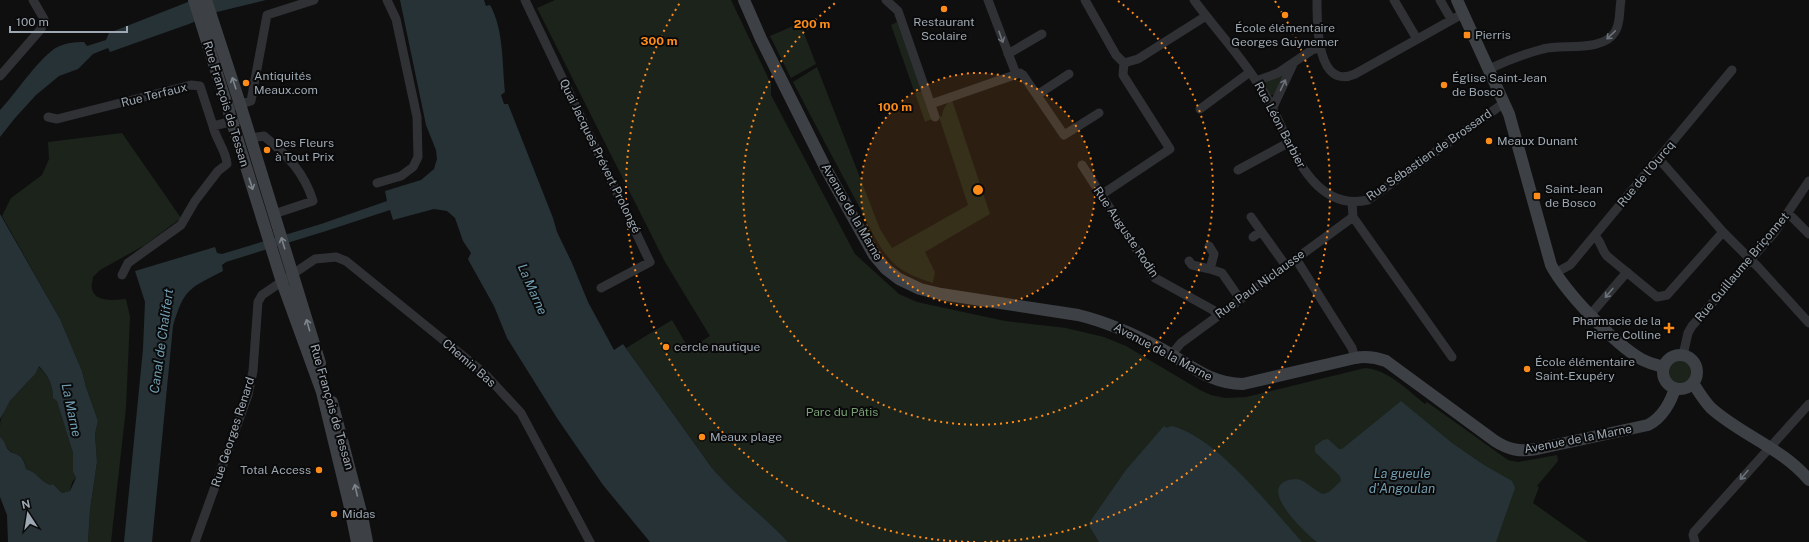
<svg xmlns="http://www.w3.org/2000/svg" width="1809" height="542" font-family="'Public Sans',sans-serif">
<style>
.green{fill:#1b231b}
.water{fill:#273236}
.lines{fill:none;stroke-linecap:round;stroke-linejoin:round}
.street{stroke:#2f3135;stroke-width:9}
.secondary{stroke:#3d4145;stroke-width:12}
.oneway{stroke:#6c727a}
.oneway2{stroke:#7c848c}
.ring{fill:none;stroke:#ff8c18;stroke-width:2;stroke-dasharray:2 4}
.poi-dot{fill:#ff8c18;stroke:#0a0a0b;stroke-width:1.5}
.labels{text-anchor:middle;stroke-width:4;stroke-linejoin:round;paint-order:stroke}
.poi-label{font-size:12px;fill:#9ea8b2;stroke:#0a0a0b;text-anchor:start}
.street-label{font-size:12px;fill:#9ea8b2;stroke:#0a0a0b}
.park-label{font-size:12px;fill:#789f73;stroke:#0a0a0b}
.water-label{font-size:13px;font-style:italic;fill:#719eb1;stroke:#0a0a0b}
.centre{fill:#ff8c18;stroke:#0a0a0b;stroke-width:2}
.ring-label{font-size:12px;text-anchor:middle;font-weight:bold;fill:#ff8c18;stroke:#0a0a0b;stroke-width:4;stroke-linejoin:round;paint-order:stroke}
</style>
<rect width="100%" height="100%" fill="#0f0f10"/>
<path class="green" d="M555,0H731L771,84V95L855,254L899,294L917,302L1005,321L1066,328L1104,337L1126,346L1200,390L1211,395L1225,398L1246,397L1365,368C1389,370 1407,390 1425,404L1427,402L1508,460L1518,462L1557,455L1558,461L1537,486L1539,487L1533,503L1588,542H788C764,516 735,495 712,468L626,348L672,320L689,349L710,336L665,262L537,8Z
M897,22L921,89L914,91L891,25Z
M800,23L816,64L791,78L770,36Z
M817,67L880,229L892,248L968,205L939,117L942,116C943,109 945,104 952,100L990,214L925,252L935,272L933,283C921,279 908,275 898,267C880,253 870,227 860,208C837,166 815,124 793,82Z
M1286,72L1275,95H1270L1263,84C1270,79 1279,78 1286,72Z
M922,91L932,119L925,122L915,93Z
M122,133L181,218L145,245L100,270L93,277C93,280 91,286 92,289C95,303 116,300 126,299L130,317L126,408L111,542H88L90,510L97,462L95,434L98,421L86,387L82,371L60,319L2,216L11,198L42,175L49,159L48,142Z
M1668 371a12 12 0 1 1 24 0a12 12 0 1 1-24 0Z
M38,366C48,376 53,384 53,398L57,400L73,453V472L76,478L72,482L70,491L62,493L53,484L50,485C40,481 37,472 26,469C23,451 18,458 9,450C8,449 1,439 0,437C0,436 0,430 0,428C0,399 29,389 38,366Z"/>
<path class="water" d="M193,0H266L217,12L189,24L110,52L108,48L93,54L78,69L59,76L36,95L15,118L0,137V110C16,93 36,62 54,49C63,43 74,42 84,42L87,46L106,40L109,33Z
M400,0H484L486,6L490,5C504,30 502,64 505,92L501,95L504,104H508L553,218L557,232L572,263L588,302L614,350L623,344L712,468C735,495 764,516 788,542H650L603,485L557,418L507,338L494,306L470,263L468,259L471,253L463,241L455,218L447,211L434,209L393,220L390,210L326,231L226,262L222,265L223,271C190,288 184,288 173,326L152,542H124L143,349L145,302L135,271L215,247L217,253L222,254L321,224L387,201L385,191L421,180L434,169L437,159L436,150L426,125Z
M0,214L60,319L82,371L86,387L98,421L95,434L97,462L90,510L88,542H8L7,515L0,497V437C4,440 5,444 7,448C14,458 22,449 26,469C37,472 40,481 50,485L53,484L62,493L70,491L76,478L73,472V453L57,401L53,398C53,384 48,376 39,366L35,374L10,401L0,419Z
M1401,401L1452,443L1484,465L1512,481L1515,488L1496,542H1317C1304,532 1251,482 1296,479C1305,479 1314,491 1323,494L1329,492L1341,481L1340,476L1315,452V446L1323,440L1328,439L1339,449H1342Z
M1164,426L1167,428L1171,426C1215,435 1271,508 1302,542H1099L1090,527L1089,523L1126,470Z"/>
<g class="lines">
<path class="street" d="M525,0L650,262L601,288
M886,0L898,11L935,117
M988,0L1016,74
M1085,0L1116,55L1124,63L1123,75L1170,149L1101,195
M1194,0C1214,27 1237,52 1255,79C1263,90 1270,102 1275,113C1293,151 1315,212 1368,200L1504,103
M1317,0C1317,22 1316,91 1355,74L1464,13
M1394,0L1417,39
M1440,0L1451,19
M1008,54L1042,34
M1124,63L1138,59L1206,16
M1489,69C1506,61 1524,54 1543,49C1564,44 1603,52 1615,32C1621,23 1619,10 1621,0
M0,76L41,29L44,19L33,0
M1256,81L1278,73L1312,50L1320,48
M1037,95L1069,74
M931,104L1020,73L1023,75L1064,135L1099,113
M1273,107L1293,64
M228,108L251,101L267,15L314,0
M1200,109L1250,72
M48,117L57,119L191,85L200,86L213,126L238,120
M251,138L264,136C287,155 304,172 313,201L274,214
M1659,159L1723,232L1759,268L1809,323
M1082,165L1155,278L1213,310L1217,316
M1238,170L1288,143
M377,183L401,176L413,167L418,157L417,117L396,19L387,0
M1352,202L1353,217L1452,357
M1788,213L1809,234
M1251,217L1286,266
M1595,236C1602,243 1601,249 1607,256L1657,297L1667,295L1723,232
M1253,237L1261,231
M1209,246L1214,254L1210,269L1222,273L1240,299
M1296,259L1352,348L1355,358
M1189,261L1192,265L1210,269
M1555,273L1570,265L1732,70
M122,275L128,263L181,225L195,201L218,171L227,164C226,150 216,140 213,126
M1591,314L1627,272
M1171,355L1181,343L1353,217
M1683,355L1688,333L1692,326L1774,233L1809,181
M195,542L248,395L253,371L258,302L262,295L315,259L336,257L346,261L484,373L521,413L590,542
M1695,542L1693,535L1694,532L1809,404"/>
<path class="secondary" d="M194,0L282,282L322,392L349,503L357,542
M206,0L240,104L320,363
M744,0L761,39L826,169L874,255L886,269L899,279L920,289L941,294L1078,315C1107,322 1134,334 1160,348C1188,363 1209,384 1243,384L1355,358C1366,356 1375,357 1386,361L1495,441C1509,450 1520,452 1537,449L1648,425C1662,418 1671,402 1675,388
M1457,0L1509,114L1551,265C1565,292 1615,344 1641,359C1648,363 1656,365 1664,367
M1663 372a17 17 0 1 1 34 0a17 17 0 1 1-34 0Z
M1693,383C1698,391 1704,401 1711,408C1741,435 1782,448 1809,480
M332,402L362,516L367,542"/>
</g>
<defs><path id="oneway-shaft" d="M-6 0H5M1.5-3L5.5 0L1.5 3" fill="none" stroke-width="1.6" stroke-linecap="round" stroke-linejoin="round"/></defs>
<g class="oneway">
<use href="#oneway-shaft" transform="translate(1611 35) rotate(136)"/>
<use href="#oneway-shaft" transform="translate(1001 37) rotate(70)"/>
<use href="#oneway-shaft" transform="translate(1283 85) rotate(-65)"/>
<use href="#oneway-shaft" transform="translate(1609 293) rotate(130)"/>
<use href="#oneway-shaft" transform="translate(1744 475) rotate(131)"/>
</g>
<g class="oneway2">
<use href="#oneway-shaft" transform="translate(234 83) rotate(-108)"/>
<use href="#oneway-shaft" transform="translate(251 184) rotate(72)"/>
<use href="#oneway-shaft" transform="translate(283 243) rotate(-107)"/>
<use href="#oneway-shaft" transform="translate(308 325) rotate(-106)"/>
<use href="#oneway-shaft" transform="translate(356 490) rotate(-103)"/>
</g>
<circle cx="978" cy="190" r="117" fill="#ff8c18" fill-opacity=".12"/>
<g class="ring">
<circle cx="978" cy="190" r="117"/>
<path d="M1118 1A235 235 0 1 1 838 1"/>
<path d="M975 542A352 352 0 0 1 681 1M1275 1A352 352 0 0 1 981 542"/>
</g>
<g class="poi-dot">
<circle cx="944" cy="9" r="4"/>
<circle cx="1285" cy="15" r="4"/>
<rect x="1463" y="31" width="8" height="8" rx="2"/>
<circle cx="246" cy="83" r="4"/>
<circle cx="1444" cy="85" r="4"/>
<circle cx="1489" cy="141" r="4"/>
<circle cx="267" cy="150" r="4"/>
<rect x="1533" y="192" width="8" height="8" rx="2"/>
<path d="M1667 322h4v4h4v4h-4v4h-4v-4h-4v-4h4z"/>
<circle cx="666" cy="347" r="4"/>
<circle cx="1527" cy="369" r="4"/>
<circle cx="702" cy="437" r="4"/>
<circle cx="319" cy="470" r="4"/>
<circle cx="334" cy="514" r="4"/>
</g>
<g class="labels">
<g class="poi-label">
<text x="944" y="26" text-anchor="middle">Restaurant<tspan x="944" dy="14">Scolaire</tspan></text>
<text x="1285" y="32" text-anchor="middle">École élémentaire<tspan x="1285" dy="14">Georges Guynemer</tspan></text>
<text x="1475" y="39">Pierris</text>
<text x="254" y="80">Antiquités<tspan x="254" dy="14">Meaux.com</tspan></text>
<text x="1452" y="82">Église Saint-Jean<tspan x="1452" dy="14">de Bosco</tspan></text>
<text x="1497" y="145">Meaux Dunant</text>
<text x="275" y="147">Des Fleurs<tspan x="275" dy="14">à Tout Prix</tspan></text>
<text x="1545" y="193">Saint-Jean<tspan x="1545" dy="14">de Bosco</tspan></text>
<text x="1661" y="325" text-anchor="end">Pharmacie de la<tspan x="1661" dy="14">Pierre Colline</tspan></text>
<text x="674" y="351">cercle nautique</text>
<text x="1535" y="366">École élémentaire<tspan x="1535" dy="14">Saint-Exupéry</tspan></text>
<text x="710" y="441">Meaux plage</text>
<text x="311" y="474" text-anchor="end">Total Access</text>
<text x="342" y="518">Midas</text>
</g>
<g class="street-label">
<text transform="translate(154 95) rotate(-14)" y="4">Rue Terfaux</text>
<text transform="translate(226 104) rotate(73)" y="4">Rue François de Tessan</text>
<text transform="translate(1280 125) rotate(62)" y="4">Rue Léon Barbier</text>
<text transform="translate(1429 155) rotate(-35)" y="4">Rue Sébastien de Brossard</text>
<text transform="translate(600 156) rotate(64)" y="4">Quai Jacques Prévert Prolongé</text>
<text transform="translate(1646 174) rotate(-50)" y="4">Rue de l'Ourcq</text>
<text transform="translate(852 212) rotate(60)" y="4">Avenue de la Marne</text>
<text transform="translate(1126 232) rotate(56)" y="4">Rue Auguste Rodin</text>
<text transform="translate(1742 267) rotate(-50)" y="4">Rue Guillaume Briçonnet</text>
<text transform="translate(1260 284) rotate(-36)" y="4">Rue Paul Niclausse</text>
<text transform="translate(1163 352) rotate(28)" y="4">Avenue de la Marne</text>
<text transform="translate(469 363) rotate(41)" y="4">Chemin Bas</text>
<text transform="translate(332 407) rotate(74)" y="4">Rue François de Tessan</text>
<text transform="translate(233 432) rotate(-72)" y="4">Rue Georges Renard</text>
<text transform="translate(1578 439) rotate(-11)" y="4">Avenue de la Marne</text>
</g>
<g class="park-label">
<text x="842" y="416">Parc du Pâtis</text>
</g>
<g class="water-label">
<text transform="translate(533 289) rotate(66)" y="5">La Marne</text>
<text transform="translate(161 341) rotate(-82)" y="5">Canal de Chalifert</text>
<text transform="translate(72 410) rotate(78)" y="5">La Marne</text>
<text x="1402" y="478">La gueule<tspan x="1402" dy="15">d'Angoulan</tspan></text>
</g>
</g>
<circle cx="978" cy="190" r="6" class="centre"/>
<g class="ring-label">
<text x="812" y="28">200 m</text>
<text x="659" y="45">300 m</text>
<text x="895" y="111">100 m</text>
</g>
<g transform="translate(28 514) rotate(348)" stroke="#0a0a0b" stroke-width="3" paint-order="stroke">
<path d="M0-3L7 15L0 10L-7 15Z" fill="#9ea8b2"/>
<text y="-6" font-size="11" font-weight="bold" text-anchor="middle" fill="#9ea8b2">N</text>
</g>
<path d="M10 26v6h117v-6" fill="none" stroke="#9ea8b2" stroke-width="2"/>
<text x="16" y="26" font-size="12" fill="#9ea8b2" stroke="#0a0a0b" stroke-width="3" paint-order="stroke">100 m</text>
</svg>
